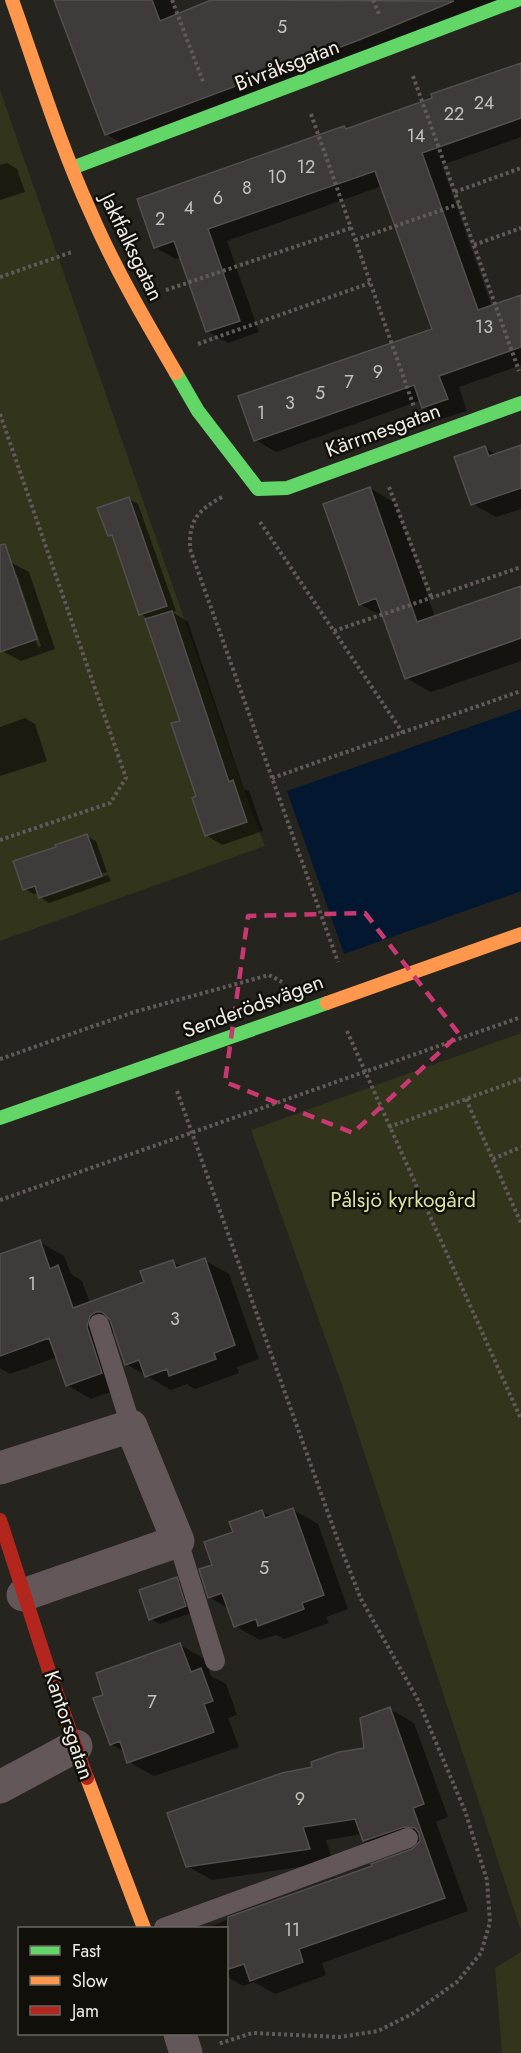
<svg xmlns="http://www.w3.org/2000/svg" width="521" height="2053" font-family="Jost,sans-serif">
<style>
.green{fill:#32341b}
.water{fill:#031830}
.shadow{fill:#0007;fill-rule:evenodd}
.building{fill:#3e3b3a;stroke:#524f4e;stroke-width:1.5}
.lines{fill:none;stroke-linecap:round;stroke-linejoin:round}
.path{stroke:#625a5a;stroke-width:4;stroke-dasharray:3 3;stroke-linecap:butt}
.lane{stroke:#63575a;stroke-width:20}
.street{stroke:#63575a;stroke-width:33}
.fast{stroke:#63d668;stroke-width:14}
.slow{stroke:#ff974d;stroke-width:14}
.jam{stroke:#b3261e;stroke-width:14}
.marked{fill:none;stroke:#c93870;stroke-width:4.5;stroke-dasharray:12 8;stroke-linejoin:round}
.labels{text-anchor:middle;stroke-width:5;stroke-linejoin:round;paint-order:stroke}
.number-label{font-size:18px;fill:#c4c0bb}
.street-label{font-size:21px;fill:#f0ede6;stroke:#110f0a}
.park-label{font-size:21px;fill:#dbe39c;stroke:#110f0a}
</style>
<rect width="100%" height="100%" fill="#26241e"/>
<path class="green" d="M0,90L240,779L265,846L0,941Z
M521,1033V1931L341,1382L251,1130Z
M521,1952V2053H502L495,1968Z"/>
<path class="water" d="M521,709V891L344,954L287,791Z"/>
<path class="shadow" d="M66,0H171L177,16L216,0H519L131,149L106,134Z
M521,64V137L442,165L492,307L521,297V365L459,387L467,411L444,418L424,407L422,400L276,452L256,440L434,330L382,186L227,241L259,332L228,343L207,331L181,257L176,259L155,247L344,127L348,130L434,99Z
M7,163L17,169L25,192L0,200V165Z
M521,447V509L496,517L473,504L485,448L497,455Z
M370,488L395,503L435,617L521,587V661L431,692L406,678L385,618L360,604Z
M129,499L138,504L176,611L172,612L188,622L244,789L249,791L263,831L222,845L206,835L181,722L150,620L141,614L114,538L109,535Z
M10,562L29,572L55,649L21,661L2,651L0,644V565ZM14,575H17L41,646L38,647Z
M25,718L35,724L47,761L0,776V727Z
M87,836L96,841L107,872L45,894V897L108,875L111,881L49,903L40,897L38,893L34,894L24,889L58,848Z
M39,1242L64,1256L71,1274L82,1281L90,1303L146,1282L173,1262L183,1267L204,1260L229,1274L259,1359L237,1367L239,1373L195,1389L187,1384L171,1390L126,1364L114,1328L111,1342L125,1387L91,1399L67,1385L57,1357L10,1374L0,1368V1256Z
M293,1510L318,1524L348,1609L326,1617L329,1623L284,1639L276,1635L260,1640L235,1626L229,1609L209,1597L214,1566L235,1533L261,1511L272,1517Z
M176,1579L186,1584L194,1612L160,1624L150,1619Z
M180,1645L205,1659L211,1676L226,1684L237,1715L228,1718L239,1747L154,1776L129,1762L125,1752L111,1744Z
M390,1709L414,1723L448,1817L436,1822L468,1911L322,1963L326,1975L275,1994L254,1982L243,1986L226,1976V1928H206L322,1884L374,1867L413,1850L422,1843L388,1854L364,1840L362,1834L326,1840L333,1862L212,1880L187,1866L314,1769L365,1750Z"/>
<path class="building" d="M54,0H152L160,21L211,0L454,1L359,40L105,135Z
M521,63V118L422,153L478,310L521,295V347L439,376L448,399L422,408L414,385L254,441L238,396L432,329L375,171L208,229L240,321L206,332L174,241L154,248L137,199L344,126L346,129L432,98L431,94Z
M521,445V488L471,505L454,457L485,446L489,456Z
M370,487L417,622L521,586V638L405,679L376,598L359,605L323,504Z
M129,497L167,606L139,615L112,535L108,536L97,508Z
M5,544L37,639L0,652V545Z
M172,611L229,782L233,780L247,822L205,836L192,798L196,796L171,723L180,721L145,619Z
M87,834L102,876L39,898L35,886L23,890L13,861L56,847L55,845Z
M40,1240L50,1269L58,1265L73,1308L144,1282L140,1271L173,1260L176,1268L205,1258L235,1345L214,1353L216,1359L169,1376L167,1369L145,1377L139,1360L125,1365L110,1320L102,1312H96L90,1316L87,1327L102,1373L66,1386L49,1338L0,1356V1254Z
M293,1508L324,1595L302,1603L304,1609L258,1626L256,1619L234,1627L222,1593L208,1598L199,1569L212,1565L204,1542L233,1532L229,1522L262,1510L265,1518Z
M177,1577L186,1606L149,1620L139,1590Z
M180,1643L191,1672L201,1668L213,1701L204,1704L214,1732L127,1763L120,1741L110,1745L93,1698L103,1695L96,1673Z
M390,1707L424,1804L413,1808L445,1898L299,1949L303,1962L250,1981L244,1964L226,1970L228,1917L372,1866L371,1864L412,1849L420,1841L419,1833L415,1828L404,1827L363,1841L355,1819L303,1827L310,1849L186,1867L167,1813L282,1773L312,1767L311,1762L339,1752L364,1748L360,1718Z"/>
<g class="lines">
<path class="path" d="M172,0L204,84
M373,0L380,16
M413,76L519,371
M311,114L414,407
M455,192L521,168
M355,240L459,204
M474,245L521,228
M0,277L72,252
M166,290L351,228
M198,344L370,283
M0,414L126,778L110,803L0,840
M389,487L432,599
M222,497C197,511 189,520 190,549L338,962
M260,522L403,733
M334,631L521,567
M272,778L521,691
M347,1031L521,1419
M0,1059L134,1012L269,975L282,982
M177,1091L337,1538L361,1599L418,1700L465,1811L487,1880L490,1922L481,1953L457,1982L412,2014L378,2031L340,2037L252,2033L218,2044
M466,1099L521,1223
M389,1127L521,1079
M493,1159L521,1147
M0,1200L521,1017"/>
<path class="lane" d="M99,1324L131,1426
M178,1541L215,1661
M164,1928L408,1838"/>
<path class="street" d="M0,1468L131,1426L178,1541L23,1595
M0,1787L76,1746
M180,2034L186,2053"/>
<path class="fast" d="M72,168L517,0
M176,373L198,411L258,489L287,488L521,403
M0,1118L327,1003"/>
<path class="slow" d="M12,0C37,70 59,143 90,211C114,267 145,320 176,373
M327,1003L521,934
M87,1778L144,1928"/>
<path class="jam" d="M0,1520L50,1674L87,1778"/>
</g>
<path class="marked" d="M365,913L459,1034L353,1133L225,1082L248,916Z"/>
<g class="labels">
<g class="number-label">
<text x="282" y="33">5</text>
<text x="484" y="109">24</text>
<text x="454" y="120">22</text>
<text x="416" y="142">14</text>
<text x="306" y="173">12</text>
<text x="277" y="183">10</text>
<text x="247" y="194">8</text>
<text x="218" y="204">6</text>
<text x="189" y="214">4</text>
<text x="160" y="225">2</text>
<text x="484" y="333">13</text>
<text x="378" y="378">9</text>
<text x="349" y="388">7</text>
<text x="320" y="399">5</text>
<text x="290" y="409">3</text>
<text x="261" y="419">1</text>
<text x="32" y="1290">1</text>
<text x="175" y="1325">3</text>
<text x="264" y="1574">5</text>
<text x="152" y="1708">7</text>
<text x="300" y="1805">9</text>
<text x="292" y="1936">11</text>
</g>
<g class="street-label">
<text transform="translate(287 65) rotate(-21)" y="7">Bivråksgatan</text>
<text transform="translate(132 247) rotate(64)" y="7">Jaktfalksgatan</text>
<text transform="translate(383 430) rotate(-20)" y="7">Kärrmesgatan</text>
<text transform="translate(253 1006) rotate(-20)" y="7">Senderödsvägen</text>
<text transform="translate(69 1725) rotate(71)" y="7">Kantorsgatan</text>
</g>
<g class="park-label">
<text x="403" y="1207">Pålsjö kyrkogård</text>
</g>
</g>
<rect x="18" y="1927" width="210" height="108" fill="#110f0a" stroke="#6a6862" stroke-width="1.5"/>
<rect x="30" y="1946" width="30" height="9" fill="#63d668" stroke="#6a6862" stroke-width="1.5"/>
<text x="72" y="1957" font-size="18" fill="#f0ede6">Fast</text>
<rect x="30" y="1976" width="30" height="9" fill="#ff974d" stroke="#6a6862" stroke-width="1.5"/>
<text x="72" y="1987" font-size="18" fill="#f0ede6">Slow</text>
<rect x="30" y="2006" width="30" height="9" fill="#b3261e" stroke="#6a6862" stroke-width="1.5"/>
<text x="72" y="2017" font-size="18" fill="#f0ede6">Jam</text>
</svg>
